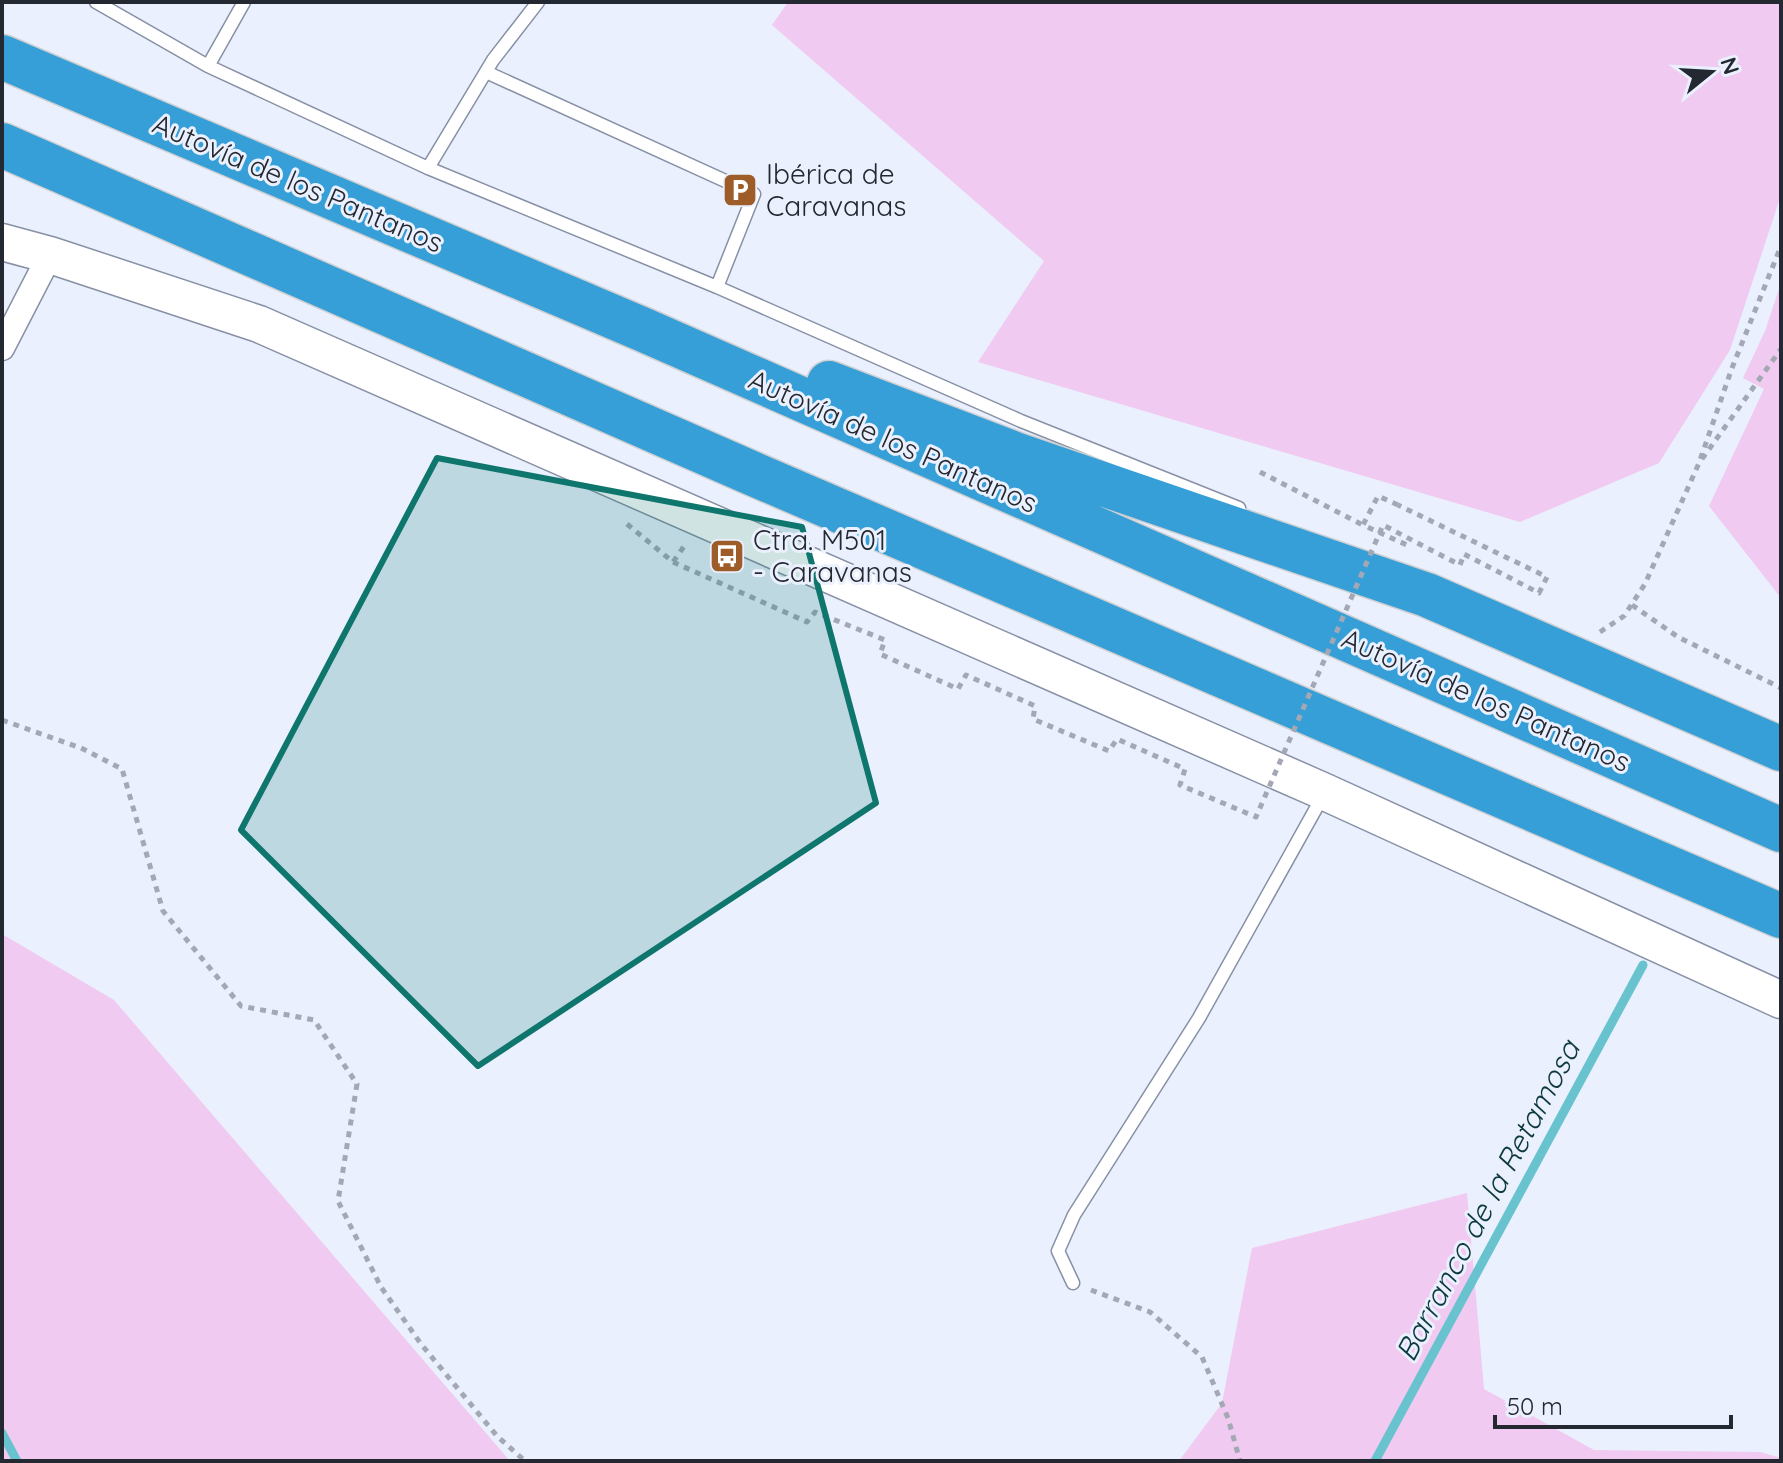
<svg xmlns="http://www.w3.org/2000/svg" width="1783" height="1463" font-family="Quicksand,sans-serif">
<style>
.green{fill:#f0caf0}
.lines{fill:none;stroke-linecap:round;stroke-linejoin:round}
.stream{stroke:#69c3cf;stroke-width:9}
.lane-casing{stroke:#8790a5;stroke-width:15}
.street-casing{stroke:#8790a5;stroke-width:27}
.secondary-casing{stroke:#8790a5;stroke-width:39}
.highway-casing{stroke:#cfd0d1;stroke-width:47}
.path{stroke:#a3a8b4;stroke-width:5;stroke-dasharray:6 6;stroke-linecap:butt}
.lane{stroke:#fff;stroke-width:12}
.street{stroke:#fff;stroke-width:24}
.secondary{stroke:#fff;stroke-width:36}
.highway{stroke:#369fd8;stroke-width:44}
.path-bridge{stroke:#a3a8b4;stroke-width:5;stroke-dasharray:6 6;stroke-linecap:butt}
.marked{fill:#0f766e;fill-opacity:0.2;stroke:#0f766e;stroke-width:6;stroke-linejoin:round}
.labels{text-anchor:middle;stroke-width:6;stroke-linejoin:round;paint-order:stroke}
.poi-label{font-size:28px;fill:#242830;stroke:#eaf0fe;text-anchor:start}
.street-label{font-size:28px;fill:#242830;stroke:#eaf0fe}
.water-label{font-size:30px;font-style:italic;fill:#0e3a3f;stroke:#eaf0fe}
</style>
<rect width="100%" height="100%" fill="#eaf0fe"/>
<path class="green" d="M788,2H1781V195L1730,350L1659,463L1520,522L978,362L1044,261L772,25Z
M1781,283V598L1709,506L1764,389L1743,378L1765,331Z
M2,934L114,1000L510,1461H2Z
M1467,1193L1484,1389L1594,1450L1760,1452L1781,1458V1461H1179L1222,1403L1252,1248Z"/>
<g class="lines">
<path class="stream" d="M2,1433L17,1461
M1375,1461L1643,965"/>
<g class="lane-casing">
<path id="lane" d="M96,2L208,66L428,168L717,287L1021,421L1239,508
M208,66L244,2
M486,72L754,194L717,287
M428,168L493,60L538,2
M1073,1283L1058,1251L1074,1215L1199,1018L1324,794"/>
</g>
<g class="street-casing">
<path id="street" d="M2,348L50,255"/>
</g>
<g class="secondary-casing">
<path id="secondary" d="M2,242L50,255L259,324L1325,792L1781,1000"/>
</g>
<g class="highway-casing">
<path id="highway" d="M2,57L644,330L1781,830
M2,145L749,472L1781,916
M829,383L1015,454L1427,595L1781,749"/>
</g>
<path class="path" d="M1702,459L1781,349
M1260,472L1363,525
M1398,505L1378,496L1363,525L1407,545
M627,524L673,562L685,545
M1632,605L1678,637L1781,688
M1600,632L1624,616L1645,584L1699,463L1732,368L1781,246
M2,720L81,748L122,769L163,911L241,1006L314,1020L357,1084L338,1201L381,1287L421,1344L497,1436L525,1461
M1091,1290L1150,1312L1202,1357L1228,1418L1240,1461"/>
<use href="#lane" class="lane"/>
<use href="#street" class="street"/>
<use href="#secondary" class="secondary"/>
<use href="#highway" class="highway"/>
<path class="path-bridge" d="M673,562L807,622L815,612L885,640L880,654L958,689L966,675L1035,706L1033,719L1109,751L1117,739L1185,769L1180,785L1256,817L1383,525L1460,565L1464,554L1539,593L1547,577L1398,505"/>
</g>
<path class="marked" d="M437,458L802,527L876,803L478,1066L241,830Z"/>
<defs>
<g id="parking-square" transform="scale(1.8)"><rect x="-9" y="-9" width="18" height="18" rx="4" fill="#9d5c28" stroke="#eaf0fe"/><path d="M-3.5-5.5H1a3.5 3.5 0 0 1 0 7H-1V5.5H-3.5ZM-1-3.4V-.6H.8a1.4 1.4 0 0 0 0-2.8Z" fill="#fff"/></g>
<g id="bus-square" transform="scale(1.8)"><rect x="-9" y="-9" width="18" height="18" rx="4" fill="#9d5c28" stroke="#eaf0fe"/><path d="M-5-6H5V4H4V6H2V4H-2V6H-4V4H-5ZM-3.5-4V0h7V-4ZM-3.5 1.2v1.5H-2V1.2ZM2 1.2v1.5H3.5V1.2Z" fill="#fff"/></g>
</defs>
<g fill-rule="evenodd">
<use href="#parking-square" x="740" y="190"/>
<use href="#bus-square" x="727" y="556"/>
</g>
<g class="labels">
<g class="poi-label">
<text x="766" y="184">Ibérica de<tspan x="766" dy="32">Caravanas</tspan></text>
<text x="753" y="550">Ctra. M501<tspan x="753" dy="32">- Caravanas</tspan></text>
</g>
<g class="street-label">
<text transform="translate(298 183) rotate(23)" y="10">Autovía de los Pantanos</text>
<text transform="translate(893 441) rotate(24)" y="10">Autovía de los Pantanos</text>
<text transform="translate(1486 700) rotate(24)" y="10">Autovía de los Pantanos</text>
</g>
<g class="water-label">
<text transform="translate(1488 1201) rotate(-62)" y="10">Barranco de la Retamosa</text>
</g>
</g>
<rect width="1783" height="1463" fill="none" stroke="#242830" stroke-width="8"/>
<g transform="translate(1711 72) rotate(72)" stroke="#eaf0fe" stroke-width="6" paint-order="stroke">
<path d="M0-6L14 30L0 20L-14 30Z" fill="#242830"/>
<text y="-12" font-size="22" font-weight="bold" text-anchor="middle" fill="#242830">N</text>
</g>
<path d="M1495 1415v12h236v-12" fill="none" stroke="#242830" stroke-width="4"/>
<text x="1507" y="1415" font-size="24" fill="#242830" stroke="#eaf0fe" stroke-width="6" paint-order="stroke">50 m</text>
</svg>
